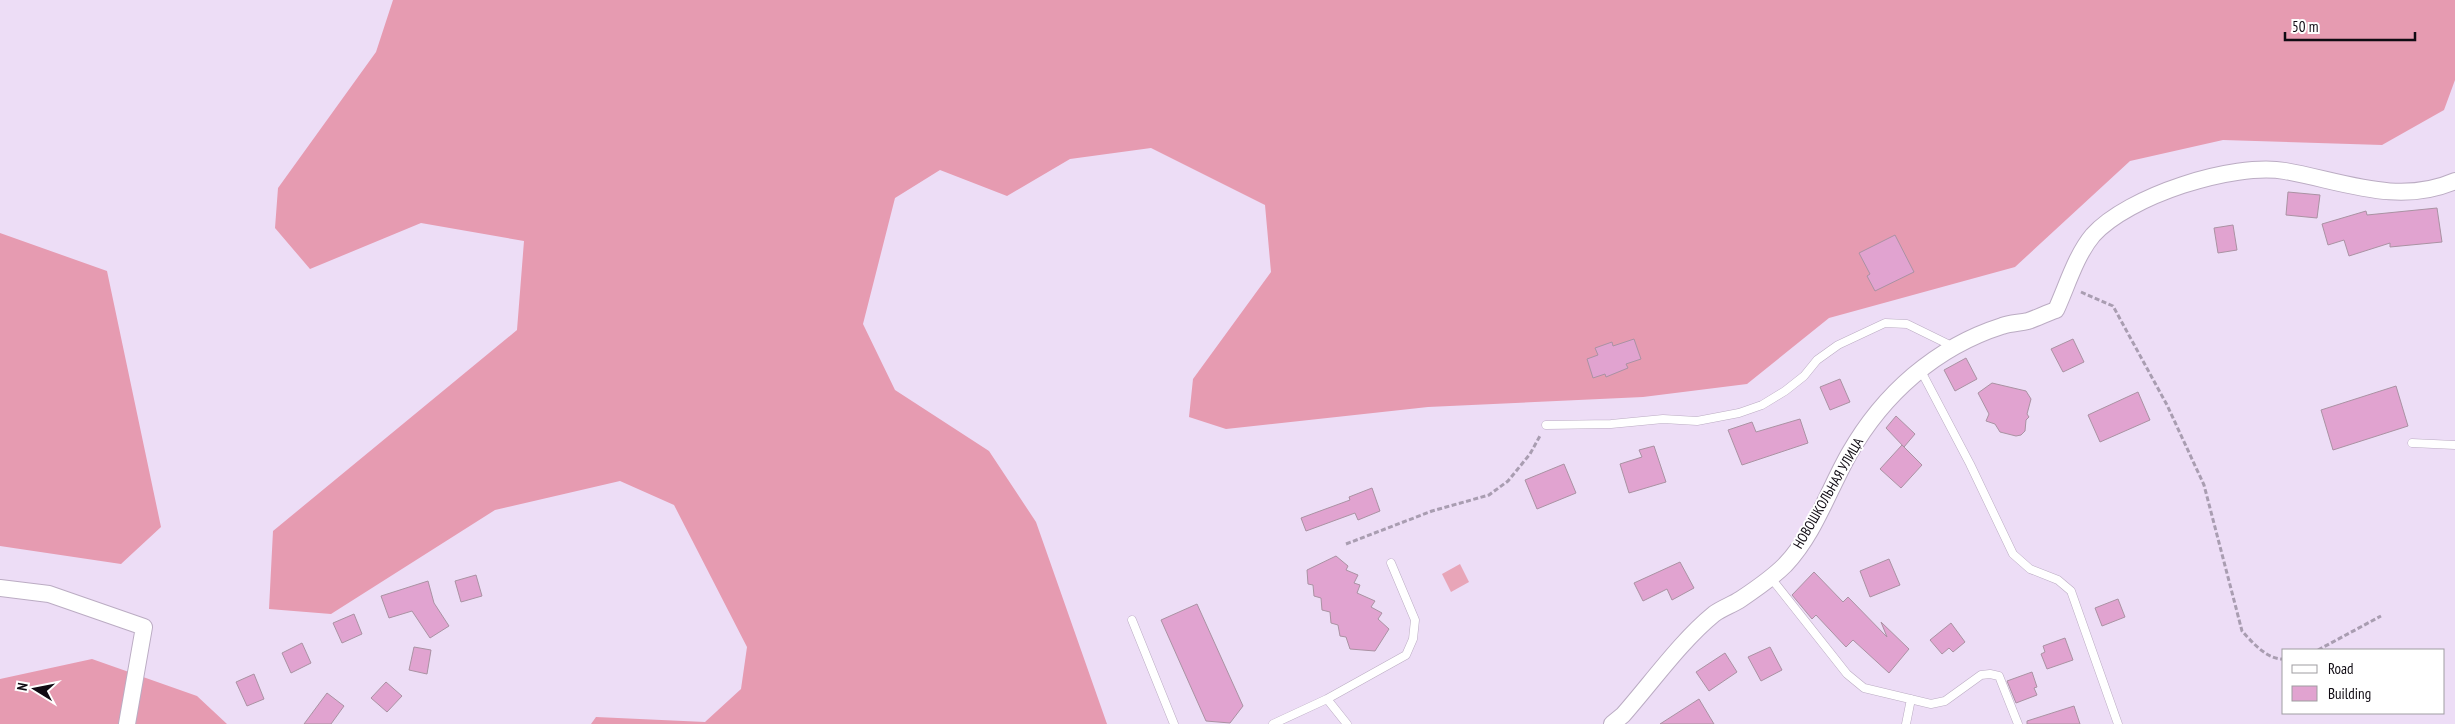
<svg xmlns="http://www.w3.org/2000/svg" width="2455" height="724" font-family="'PT Sans Narrow',sans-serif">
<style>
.green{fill:#e8a5b8}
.forest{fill:#e69bb1}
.building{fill:#e1a3d0;stroke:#aa92a3}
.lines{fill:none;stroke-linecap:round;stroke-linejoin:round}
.lane-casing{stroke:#bbacc3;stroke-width:9}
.street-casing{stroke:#bbacc3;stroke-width:18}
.path{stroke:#a99db1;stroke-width:3;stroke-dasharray:5 2.5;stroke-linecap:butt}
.lane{stroke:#fff;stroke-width:8}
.street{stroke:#fff;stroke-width:16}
.labels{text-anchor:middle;stroke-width:4;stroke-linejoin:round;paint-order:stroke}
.street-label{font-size:14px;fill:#100b13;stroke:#fff}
</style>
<rect width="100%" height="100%" fill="#edddf6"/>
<path class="green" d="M1460,564L1469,582L1451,592L1442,574Z"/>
<path class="forest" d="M393,0H2455V80L2444,110L2382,145L2223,140L2130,161L2015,267L1829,318L1747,384L1643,397L1428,407L1226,429L1189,417L1193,379L1271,272L1265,205L1151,148L1070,159L1007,196L940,170L895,198L863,324L895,390L989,451L1036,522L1107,724H591L596,717L705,722L741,689L747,647L674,505L620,481L495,510L331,614L269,609L273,531L517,330L524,241L421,223L310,269L275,228L278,188L376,52Z
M0,233L107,271L161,527L121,564L0,546Z
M92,659L197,696L227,724H0V679Z"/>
<path class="building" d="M2288,192L2320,195L2317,218L2286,215Z
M2437,208L2442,242L2390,247V243L2349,256L2344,240L2328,245L2322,224L2366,211L2367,215Z
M2233,225L2237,250L2218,253L2214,228Z
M1895,235L1914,272L1875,291L1867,276L1870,274L1859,253Z
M1634,339L1641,359L1626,364L1628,368L1606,377L1605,374L1593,378L1587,359L1598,355L1595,348L1612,342L1613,346Z
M2073,339L2084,362L2063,372L2051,349Z
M1966,358L1977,379L1955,391L1944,370Z
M1840,379L1850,402L1830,410L1820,387Z
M1992,383L2026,391L2031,399L2027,414L2029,417L2026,420L2025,431L2021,435L2016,436L2000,432L1995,424L1986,421L1989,414L1978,393Z
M2396,386L2408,426L2333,450L2321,410Z
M2138,392L2150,420L2100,442L2088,415Z
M1896,416L1915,434L1904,447L1886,428Z
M1800,419L1808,443L1742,465L1728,430L1752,422L1756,432Z
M1902,445L1922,465L1901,488L1880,469Z
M1654,446L1666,482L1629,493L1620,464L1642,457L1639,450Z
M1564,464L1576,493L1537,509L1525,480Z
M1372,488L1380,511L1358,520L1355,513L1306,531L1301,518L1350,500L1349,497Z
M1336,556L1348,566L1346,570L1358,575L1354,583L1360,585L1357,593L1375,601L1371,607L1382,613L1378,619L1389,629L1375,651L1350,649L1346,637L1340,636L1338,625L1331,623L1330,612L1322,610L1321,598L1314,596L1313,585L1308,584L1307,570Z
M1889,559L1900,585L1870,597L1860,571Z
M1680,562L1694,588L1672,600L1667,589L1643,601L1634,583Z
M1814,572L1843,602L1848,597L1887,637L1881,622L1909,649L1889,673L1853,640L1846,647L1816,615L1812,619L1792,595Z
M476,575L482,596L461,602L455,581Z
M428,581L434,603L449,626L430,638L412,611L389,618L381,596Z
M2118,599L2125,617L2102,626L2095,608Z
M1197,604L1243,706L1230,723L1206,721L1161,620Z
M354,614L362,634L342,643L333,623Z
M1951,623L1965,642L1953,652L1949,648L1942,654L1930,640Z
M2065,638L2073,660L2047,669L2041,654L2045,652L2043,646Z
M302,643L311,663L291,673L282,653Z
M414,647L431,650L427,674L409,670Z
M1770,647L1782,670L1761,681L1748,657Z
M1725,653L1737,672L1709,691L1696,672Z
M2032,672L2037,687L2034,688L2037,695L2016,703L2007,681Z
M254,674L264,699L247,706L236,682Z
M386,682L402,696L387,712L371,698Z
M327,693L344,706L331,724H304Z
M1699,699L1714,724H1660Z
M2074,706L2080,724H2027V721Z"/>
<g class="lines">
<g class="lane-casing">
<path id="lane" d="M1920,369L1970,464L2013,554L2030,569L2058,580L2071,591L2118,724
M1546,425L1611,424L1663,419L1697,421L1739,413L1762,405L1785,391L1804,376L1817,360L1838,345L1885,323L1907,324L1954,347
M2412,443L2455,445
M1771,578L1847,674L1864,688L1931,704L1945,701L1981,675L1990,674L1999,676L2018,724
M1132,620L1174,724
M1273,724L1327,699
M1347,724L1327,699L1406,655L1413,639L1415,620L1391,563
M1906,724L1911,699"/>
</g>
<g class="street-casing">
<path id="street" d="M0,588L49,594L144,627L127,724
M1612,724L1623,715C1652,682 1681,641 1714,614C1722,608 1732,605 1741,599C1756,589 1772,578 1785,565C1815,533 1828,491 1849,454C1883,394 1936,347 2002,326C2010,323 2019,323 2028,321C2037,318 2047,313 2056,310C2067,286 2076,255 2093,235C2128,196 2233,162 2285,171C2342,181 2398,206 2455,181"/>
</g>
<path class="path" d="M2081,292L2113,306L2167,405L2204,485L2242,631C2252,642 2267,660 2284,659
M1346,544L1432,511L1489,495L1508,481L1530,454L1541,434
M2318,650L2381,616"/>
<use href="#lane" class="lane"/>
<use href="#street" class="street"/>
</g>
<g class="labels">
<g class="street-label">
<text transform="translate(1828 493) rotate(-60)" y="5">НОВОШКОЛЬНАЯ УЛИЦА</text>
</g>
</g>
<rect x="2282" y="649" width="162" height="65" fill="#ffffff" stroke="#9f9da1"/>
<rect x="2292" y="665" width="25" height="8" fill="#ffffff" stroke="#9f9da1"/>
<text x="2328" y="674" font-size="15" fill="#100b13">Road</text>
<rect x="2292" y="686" width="25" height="15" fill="#e1a3d0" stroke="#9f9da1"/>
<text x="2328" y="699" font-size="15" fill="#100b13">Building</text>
<g transform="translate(35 689) rotate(280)" stroke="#ffffff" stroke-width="4" paint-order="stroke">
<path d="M0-4L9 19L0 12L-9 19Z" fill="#100b13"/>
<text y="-8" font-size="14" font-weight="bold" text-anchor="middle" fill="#100b13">N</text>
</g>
<path d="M2285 32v8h130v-8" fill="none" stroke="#100b13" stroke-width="2.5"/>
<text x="2292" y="32" font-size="15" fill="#100b13" stroke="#ffffff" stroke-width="4" paint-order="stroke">50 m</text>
</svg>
